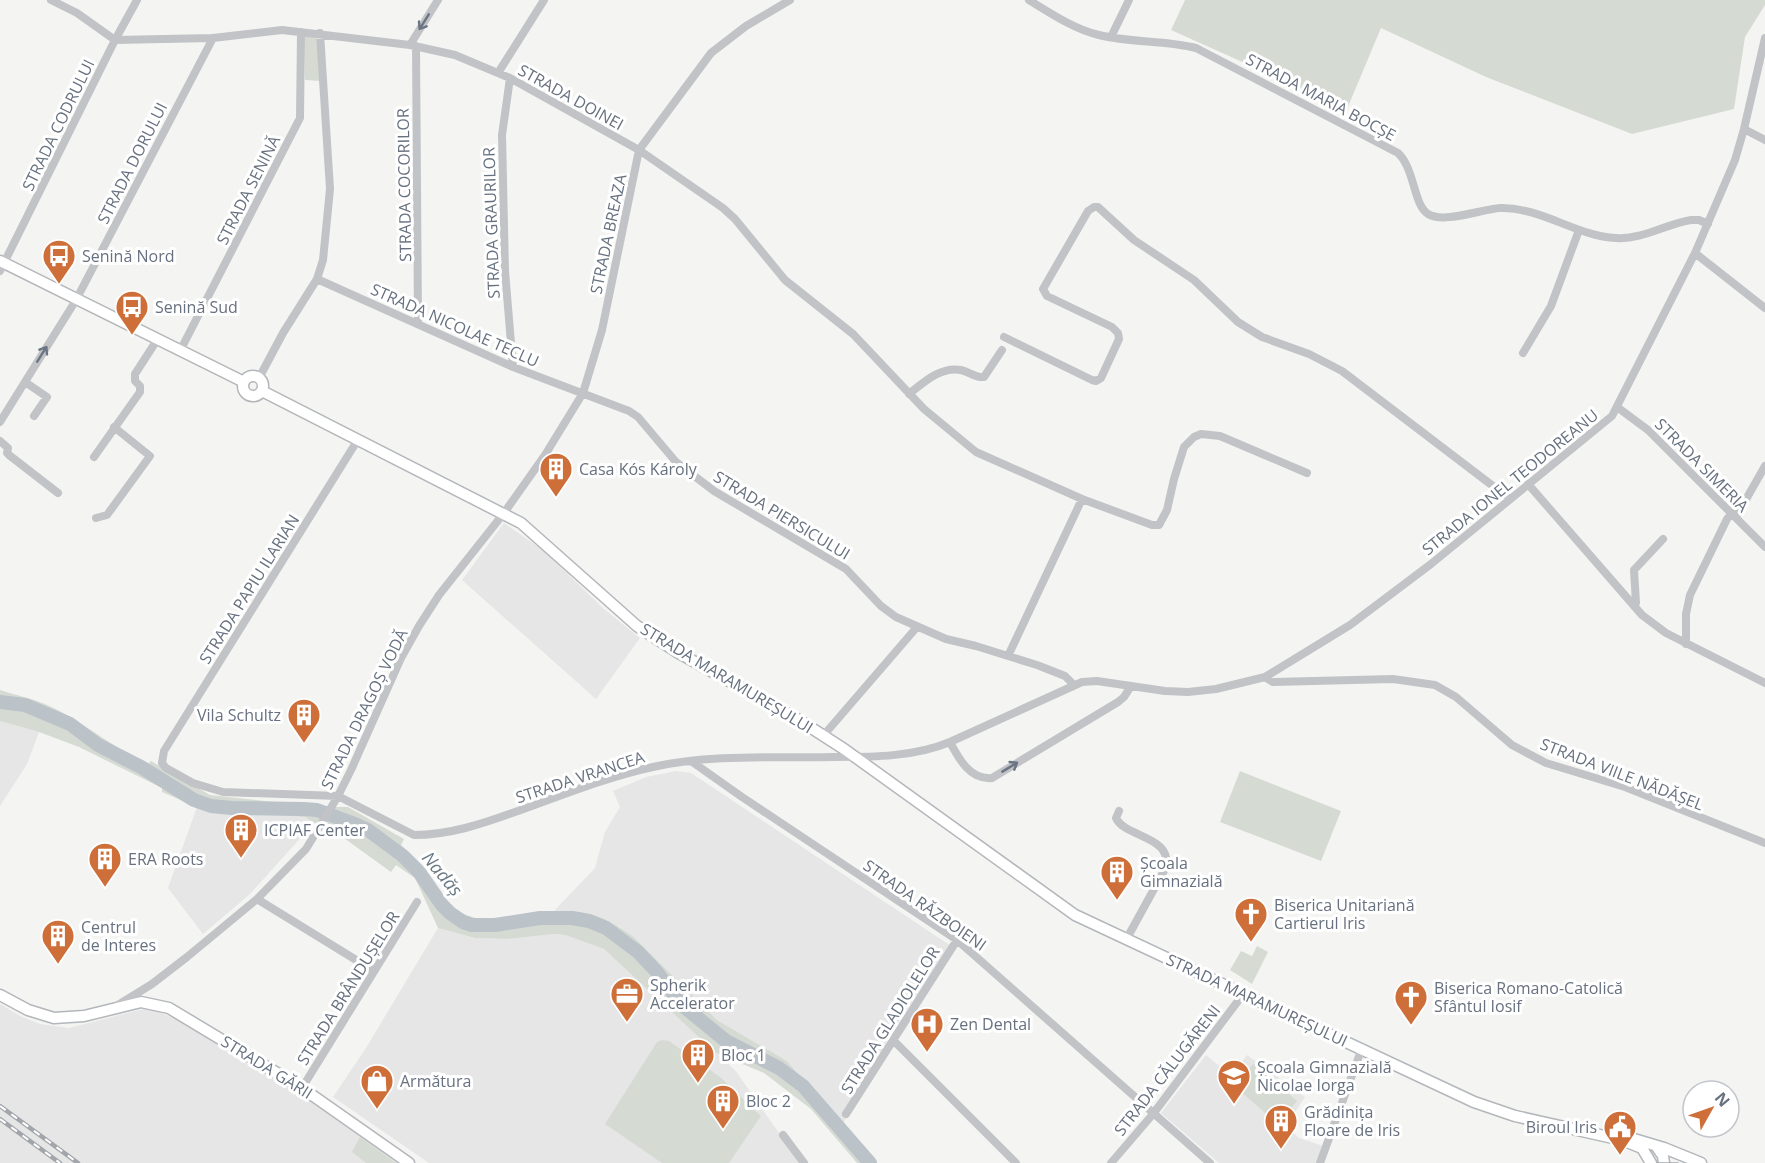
<svg xmlns="http://www.w3.org/2000/svg" width="1765" height="1163" font-family="'Open Sans',sans-serif">
<style>
.built{fill:#e5e6e5}
.green{fill:#d5dbd3}
.lines{fill:none;stroke-linecap:round;stroke-linejoin:round}
.river{stroke:#bbc2c8;stroke-width:14}
.secondary-casing{stroke:#b3b6bb;stroke-width:13}
.street{stroke:#c1c3c6;stroke-width:8}
.secondary{stroke:#fff;stroke-width:10}
.tram{stroke:#a2a6ab;stroke-width:1.5}
.rail-casing{stroke:#a2a6ab;stroke-width:4.5}
.rail{stroke:#fff;stroke-width:2;stroke-dasharray:7;stroke-linecap:butt}
.oneway{stroke:#6c7583}
.labels{text-anchor:middle;stroke-width:6;stroke-linejoin:round;paint-order:stroke}
.street-label{font-size:16px;fill:#67717f;stroke:#fff}
.poi-label{font-size:16px;fill:#67717f;stroke:#fff;text-anchor:start}
.water-label{font-size:18px;font-style:italic;fill:#697883;stroke:#fff}
</style>
<rect width="100%" height="100%" fill="#f4f5f2"/>
<path class="built" d="M504,523L544,551L604,609L640,638L596,699L462,580Z
M0,721L39,732L27,764L0,806Z
M676,771L691,773L951,946L890,1035L843,1124L787,1061L717,1020L634,937L619,926L599,917L569,912H553L595,868L605,832L620,807L613,791L646,777Z
M197,807L239,813L305,817L314,823L250,894L203,934L168,888Z
M438,928L475,938L508,939L554,934L565,935L604,949L735,1070L800,1163H429L333,1097L366,1048Z
M0,1004L22,1017L40,1024L69,1028L143,1009L155,1011L190,1024L288,1086L398,1163H0Z
M1206,1055L1231,1076L1247,1055L1305,1097L1286,1126L1299,1138L1323,1146L1316,1163H1219L1161,1113Z"/>
<path class="green" d="M1185,0H1765V5L1745,37L1734,109L1632,134L1486,77L1381,28L1347,109L1171,30Z
M304,36H317L320,81L305,80Z
M0,690C15,695 31,698 45,704C82,720 112,747 147,765L151,761L210,795L320,807H348L404,839L401,845C412,855 422,867 431,879C439,890 446,904 458,911C501,935 540,904 584,913C603,916 619,926 634,937L717,1020L787,1061L875,1163H857L811,1109L764,1073L716,1053L604,949L565,935L554,934L508,939L475,938L438,928L415,878L396,865L391,872L330,828L314,823L305,817L239,813L197,807L162,792V788L79,747L39,732L0,721Z
M1240,771L1341,811L1321,861L1220,822Z
M1257,946L1268,952L1252,984L1230,970L1241,951L1252,956Z
M662,1040L669,1041L720,1077L761,1116L729,1163H662L605,1124L657,1042Z
M1253,1064L1297,1101L1278,1124L1234,1086Z
M360,1137L396,1163H366L352,1152Z"/>
<g class="lines">
<path class="river" d="M0,702L25,705L70,724L98,745L141,767L194,800L211,806L232,808L304,809L317,810L355,824L368,830L403,856L419,872L442,905L450,913L463,922L472,925H495L540,918H572L589,921L606,928L638,952L656,971L682,1005L726,1041L779,1068L803,1086L870,1163"/>
<g class="secondary-casing">
<path id="secondary" d="M0,261L244,382
M243 386a10 10 0 1 1 20 0a10 10 0 1 1-20 0Z
M262,391L521,523L637,626L677,652L799,720L844,749L1075,915L1474,1102L1515,1116L1622,1140L1642,1148L1651,1163
M0,995L28,1010L54,1018L84,1016L141,1002L169,1008L302,1088L409,1163
M1634,1139L1664,1148L1701,1163
M1656,1146L1663,1156L1664,1163"/>
</g>
<path class="street" d="M51,0L77,13L115,40L213,38L282,30L410,45L455,55L510,78L639,150L723,208L735,219L785,280L853,334L924,409L976,452L1082,499L1152,525H1159L1167,510L1174,479L1184,447L1194,437L1201,434L1220,436L1307,473
M1029,0C1050,13 1074,29 1099,35C1131,43 1164,40 1196,48L1398,153C1415,169 1413,204 1428,214C1444,224 1482,209 1500,208C1541,207 1576,236 1616,238C1642,240 1666,224 1691,220H1699L1708,224
M1111,37L1129,0
M410,45L438,0
M416,46L418,324
M498,73L544,0
M510,78L502,135L505,271L513,367
M1744,129L1765,140
M1695,253L1765,308
M0,271L115,40L137,0
M317,279L513,367L629,411L638,417L676,462L714,491L846,569L881,606L896,617L946,639L976,646L1037,665L1065,676L1074,685
M1004,337L1092,380L1096,381L1101,378L1119,339L1118,333L1112,327L1047,296L1043,289L1088,211L1094,207H1098L1134,240L1194,280L1238,322L1262,337L1309,354L1342,371L1510,499
M180,351L300,118L301,32
M1523,353L1551,306L1579,230
M259,378L283,333L317,279L323,260L330,189L320,33
M25,382L47,397L34,416
M909,394C924,382 941,366 961,370C970,372 975,378 984,377L1002,350
M1617,407L1648,430L1765,547
M0,422L76,300L213,38
M0,441L8,448L7,453L9,455L58,493
M357,441L164,751L162,763L166,768L193,783L223,792L338,796L414,835C449,835 482,824 515,812C560,796 606,777 653,767C710,754 775,758 834,757C873,757 914,757 950,742L1082,682L1097,681L1165,691L1188,692L1216,689L1265,677L1350,625L1431,564L1612,416L1695,253L1735,160L1744,129L1765,38
M94,457L140,392V386L135,381V374L157,340
M1528,484L1642,615L1666,633L1765,683
M1736,517L1765,466
M96,518L107,515L150,456L114,427
M1634,605L1636,603L1634,570L1663,539
M1686,644V614L1690,595L1727,519L1732,513
M1008,656L1082,499
M1265,677L1273,682L1393,679L1435,685L1456,697L1512,745L1546,763L1625,787L1765,843
M823,736L917,627
M950,742C959,759 970,780 992,778L1118,702L1124,697L1131,686
M691,761L742,797L957,940L1210,1163
M1119,811L1116,818C1125,838 1175,836 1165,869L1126,940
M257,899L374,971
M118,1005L152,984L187,957L257,899L306,849L338,796L351,770L401,658L419,626L439,595L504,513L545,455L583,393L602,330L639,150L711,53L746,26L790,0
M893,1040L1016,1163
M302,1088L417,902
M846,1114L957,940
M783,1135L804,1163
M1111,1163L1153,1114L1244,993
M1320,1163L1362,1048"/>
<use href="#secondary" class="secondary"/>
<path class="tram" d="M1658,1163H1678"/>
<g class="rail-casing">
<path id="rail" d="M0,1106L78,1163
M0,1119L60,1163"/>
</g>
<use href="#rail" class="rail"/>
</g>
<defs><path id="oneway-shaft" d="M-6 0H5M1.5-3L5.5 0L1.5 3" fill="none" stroke-width="1.6" stroke-linecap="round" stroke-linejoin="round" transform="scale(1.5)"/></defs>
<g class="oneway">
<use href="#oneway-shaft" transform="translate(424 22) rotate(122)"/>
<use href="#oneway-shaft" transform="translate(42 354) rotate(-58)"/>
<use href="#oneway-shaft" transform="translate(1010 767) rotate(-31)"/>
</g>
<defs>
<g id="bus-pin" transform="scale(1.725)"><path d="M0 17L-7.5 6A9.5 9.5 0 1 1 7.5 6Z" fill="#ce6f39" stroke="#fff"/><path d="M-5-6H5V4H4V6H2V4H-2V6H-4V4H-5ZM-3.5-4V0h7V-4ZM-3.5 1.2v1.5H-2V1.2ZM2 1.2v1.5H3.5V1.2Z" fill="#fff"/></g>
<g id="building-pin" transform="scale(1.725)"><path d="M0 17L-7.5 6A9.5 9.5 0 1 1 7.5 6Z" fill="#ce6f39" stroke="#fff"/><path d="M-4-6H4V6H1V3H-1V6H-4ZM-2.5-4.3h1.7v1.8h-1.7ZM.8-4.3h1.7v1.8H.8ZM-2.5-1h1.7V.8h-1.7ZM.8-1h1.7V.8H.8Z" fill="#fff"/></g>
<g id="church-pin" transform="scale(1.725)"><path d="M0 17L-7.5 6A9.5 9.5 0 1 1 7.5 6Z" fill="#ce6f39" stroke="#fff"/><path d="M-1.2-6h2.4v3.5h3.3v2.4h-3.3V6h-2.4V-.1h-3.3v-2.4h3.3Z" fill="#fff"/></g>
<g id="office-pin" transform="scale(1.725)"><path d="M0 17L-7.5 6A9.5 9.5 0 1 1 7.5 6Z" fill="#ce6f39" stroke="#fff"/><path d="M-6-3h4V-5.5h4V-3h4V5H-6ZM-1-4.5V-3h2v-1.5ZM-6 0V1H6V0Z" fill="#fff"/></g>
<g id="hospital-pin" transform="scale(1.725)"><path d="M0 17L-7.5 6A9.5 9.5 0 1 1 7.5 6Z" fill="#ce6f39" stroke="#fff"/><path d="M-5-5h3v3.5h4V-5h3V5h-3V1.5h-4V5h-3Z" fill="#fff"/></g>
<g id="school-pin" transform="scale(1.725)"><path d="M0 17L-7.5 6A9.5 9.5 0 1 1 7.5 6Z" fill="#ce6f39" stroke="#fff"/><path d="M0-5L7-2L0 1L-7-2ZM-4 1L0 2.5L4 1V4Q0 6-4 4Z" fill="#fff"/></g>
<g id="shop-pin" transform="scale(1.725)"><path d="M0 17L-7.5 6A9.5 9.5 0 1 1 7.5 6Z" fill="#ce6f39" stroke="#fff"/><path d="M-5-2.5h2.3a2.7 3.5 0 0 1 5.4 0H5L5.5 6h-11ZM-1.5-2.5h3a1.5 2.3 0 0 0-3 0Z" fill="#fff"/></g>
<g id="civic-pin" transform="scale(1.725)"><path d="M0 17L-7.5 6A9.5 9.5 0 1 1 7.5 6Z" fill="#ce6f39" stroke="#fff"/><path d="M-.6-6.5H3V-4.5H.6V-3L4-1V1h2V6H-6V1h2V-1L-.6-3ZM-1.2 2.5V6h2.4V2.5Z" fill="#fff"/></g>
</defs>
<g fill-rule="evenodd">
<use href="#bus-pin" x="59" y="256"/>
<use href="#bus-pin" x="132" y="307"/>
<use href="#building-pin" x="556" y="469"/>
<use href="#building-pin" x="304" y="715"/>
<use href="#building-pin" x="241" y="830"/>
<use href="#building-pin" x="105" y="859"/>
<use href="#building-pin" x="1117" y="872"/>
<use href="#church-pin" x="1251" y="914"/>
<use href="#building-pin" x="58" y="936"/>
<use href="#office-pin" x="627" y="994"/>
<use href="#church-pin" x="1411" y="997"/>
<use href="#hospital-pin" x="927" y="1024"/>
<use href="#building-pin" x="698" y="1055"/>
<use href="#school-pin" x="1234" y="1076"/>
<use href="#shop-pin" x="377" y="1081"/>
<use href="#building-pin" x="723" y="1101"/>
<use href="#building-pin" x="1281" y="1121"/>
<use href="#civic-pin" x="1620" y="1127"/>
</g>
<g class="labels">
<g class="street-label">
<text transform="translate(571 97) rotate(29)" y="6">STRADA DOINEI</text>
<text transform="translate(1321 97) rotate(28)" y="6">STRADA MARIA BOCȘE</text>
<text transform="translate(58 125) rotate(-64)" y="6">STRADA CODRULUI</text>
<text transform="translate(132 163) rotate(-63)" y="6">STRADA DORULUI</text>
<text transform="translate(404 185) rotate(-91)" y="6">STRADA COCORILOR</text>
<text transform="translate(248 190) rotate(-63)" y="6">STRADA SENINĂ</text>
<text transform="translate(491 223) rotate(-92)" y="6">STRADA GRAURILOR</text>
<text transform="translate(608 234) rotate(-78)" y="6">STRADA BREAZA</text>
<text transform="translate(455 325) rotate(24)" y="6">STRADA NICOLAE TECLU</text>
<text transform="translate(1702 465) rotate(45)" y="6">STRADA SIMERIA</text>
<text transform="translate(1510 482) rotate(-39)" y="6">STRADA IONEL TEODOREANU</text>
<text transform="translate(782 515) rotate(31)" y="6">STRADA PIERSICULUI</text>
<text transform="translate(249 589) rotate(-58)" y="6">STRADA PAPIU ILARIAN</text>
<text transform="translate(727 678) rotate(31)" y="6">STRADA MARAMUREȘULUI</text>
<text transform="translate(364 709) rotate(-64)" y="6">STRADA DRAGOȘ VODĂ</text>
<text transform="translate(1622 774) rotate(21)" y="6">STRADA VIILE NĂDĂȘEL</text>
<text transform="translate(580 777) rotate(-18)" y="6">STRADA VRANCEA</text>
<text transform="translate(925 905) rotate(35)" y="6">STRADA RĂZBOIENI</text>
<text transform="translate(348 988) rotate(-58)" y="6">STRADA BRÂNDUȘELOR</text>
<text transform="translate(1257 1000) rotate(25)" y="6">STRADA MARAMUREȘULUI</text>
<text transform="translate(890 1020) rotate(-58)" y="6">STRADA GLADIOLELOR</text>
<text transform="translate(267 1067) rotate(32)" y="6">STRADA GĂRII</text>
<text transform="translate(1167 1070) rotate(-52)" y="6">STRADA CĂLUGĂRENI</text>
</g>
<g class="poi-label">
<text x="82" y="262">Senină Nord</text>
<text x="155" y="313">Senină Sud</text>
<text x="579" y="475">Casa Kós Károly</text>
<text x="281" y="721" text-anchor="end">Vila Schultz</text>
<text x="264" y="836">ICPIAF Center</text>
<text x="128" y="865">ERA Roots</text>
<text x="1140" y="869">Școala<tspan x="1140" dy="18">Gimnazială</tspan></text>
<text x="1274" y="911">Biserica Unitariană<tspan x="1274" dy="18">Cartierul Iris</tspan></text>
<text x="81" y="933">Centrul<tspan x="81" dy="18">de Interes</tspan></text>
<text x="650" y="991">Spherik<tspan x="650" dy="18">Accelerator</tspan></text>
<text x="1434" y="994">Biserica Romano-Catolică<tspan x="1434" dy="18">Sfântul Iosif</tspan></text>
<text x="950" y="1030">Zen Dental</text>
<text x="721" y="1061">Bloc 1</text>
<text x="1257" y="1073">Școala Gimnazială<tspan x="1257" dy="18">Nicolae Iorga</tspan></text>
<text x="400" y="1087">Armătura</text>
<text x="746" y="1107">Bloc 2</text>
<text x="1304" y="1118">Grădinița<tspan x="1304" dy="18">Floare de Iris</tspan></text>
<text x="1597" y="1133" text-anchor="end">Biroul Iris</text>
</g>
<g class="water-label">
<text transform="translate(442 874) rotate(50)" y="6">Nadăș</text>
</g>
</g>
<g transform="translate(1711 1109) rotate(50)"><circle r="28" fill="#ffffff" stroke="#c2c6cc" stroke-width="1.5"/>
<path d="M0-4.5L10 22L0 15L-10 22Z" fill="#ce6f39"/>
<text y="-9" font-size="16" font-weight="bold" text-anchor="middle" fill="#67717f">N</text>
</g>
</svg>
